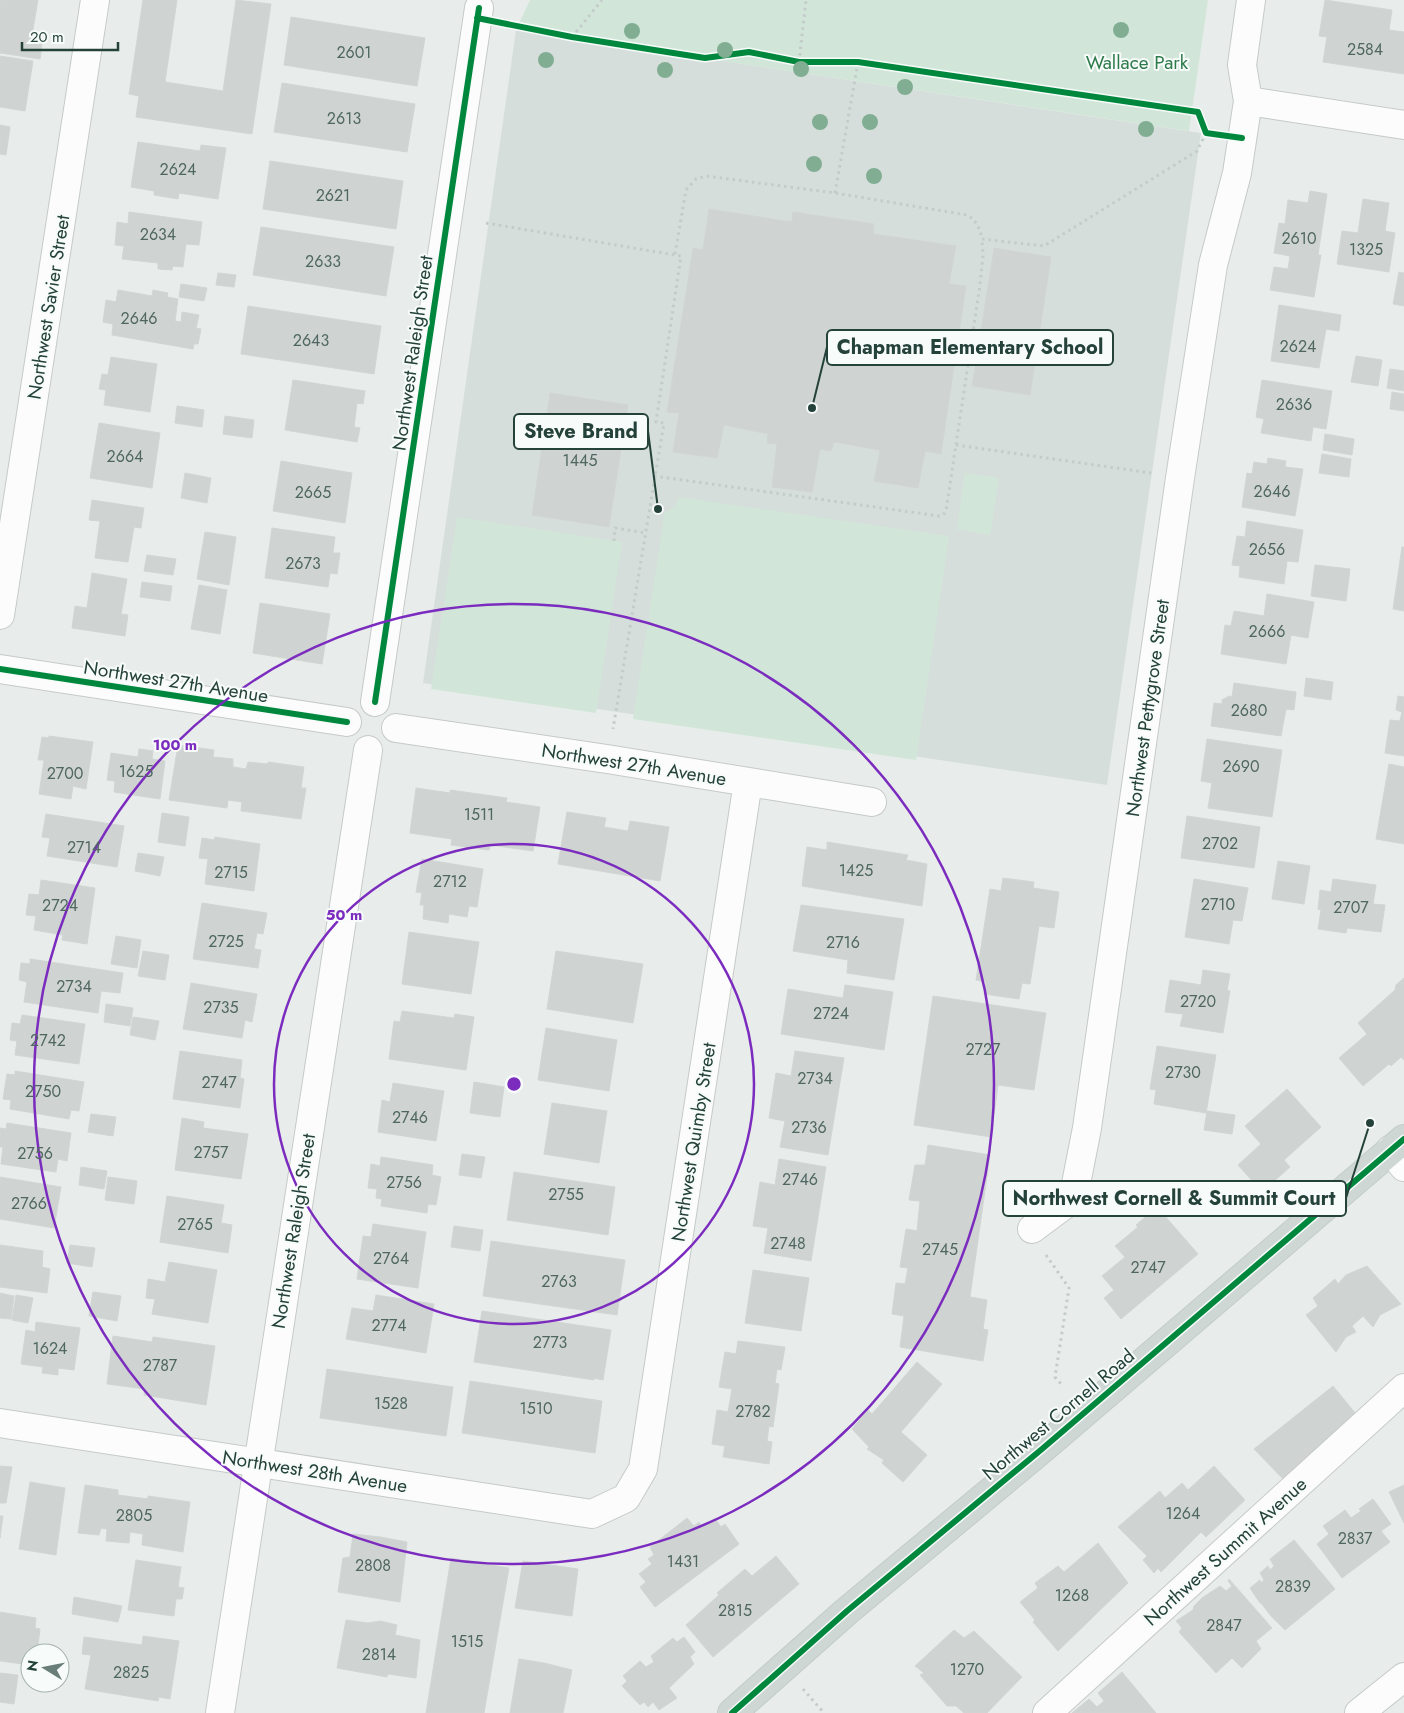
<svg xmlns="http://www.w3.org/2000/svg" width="1404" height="1713" font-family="Jost,sans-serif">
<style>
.built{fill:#d6dedb}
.green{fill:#d1e6d8}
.building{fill:#cfd4d2;stroke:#d1d6d4}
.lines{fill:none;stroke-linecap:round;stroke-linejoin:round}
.minor-casing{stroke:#c5cac8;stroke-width:30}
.major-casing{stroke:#c3ccc9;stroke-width:30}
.path{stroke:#c3ccca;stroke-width:3;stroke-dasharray:2.5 4;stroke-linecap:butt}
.minor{stroke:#fcfcfc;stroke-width:28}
.major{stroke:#cfd7d5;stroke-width:28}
.cycleway-casing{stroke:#f7fbf9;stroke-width:9}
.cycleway{stroke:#00873e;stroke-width:6}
.tree{fill:#81ae93}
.ring{fill:none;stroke:#7b2cbf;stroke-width:2.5}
.labels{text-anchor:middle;stroke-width:4;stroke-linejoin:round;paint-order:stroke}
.number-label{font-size:16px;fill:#506761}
.park-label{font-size:19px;fill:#2d7a4b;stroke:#f7fbf9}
.street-label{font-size:19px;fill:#24423a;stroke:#f7fbf9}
.centre{fill:#7b2cbf;stroke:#f7fbf9;stroke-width:2.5}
.ring-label{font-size:15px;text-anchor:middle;font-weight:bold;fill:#7b2cbf;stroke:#f7fbf9;stroke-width:4;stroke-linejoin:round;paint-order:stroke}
.leader{fill:none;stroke:#24423a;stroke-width:2}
.callout-dot{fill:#24423a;stroke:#f7fbf9;stroke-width:2}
.callout{fill:#f7fbf9;stroke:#24423a;stroke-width:2}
.callout-label{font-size:20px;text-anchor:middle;font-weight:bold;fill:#24423a}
</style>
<rect width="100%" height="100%" fill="#e8edeb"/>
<path class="built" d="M516,30L1201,133L1107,785L423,683Z"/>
<path class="green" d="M530,0H1208L1189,131L516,30Z
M965,473L999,478L990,535L957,529Z
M678,497L949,536L916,760L633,719L665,511L667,512L676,505Z
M457,517L622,542L596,713L431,689Z"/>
<path class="building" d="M0,0H38L31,41L42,43L40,59L0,53Z
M143,0H177L165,82L223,91L236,0L271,4L252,134L136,117L139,96L129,94Z
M1325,0L1392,10L1389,30L1404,32V74L1323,62L1327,37L1319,36Z
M291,17L425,38L417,86L284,65Z
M0,56L33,61L25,111L0,107Z
M282,83L415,104L407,152L274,132Z
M0,125L10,127L6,155L0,154Z
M138,142L200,151L201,145L226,148L218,199L179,193L178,199L154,195V191L131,187Z
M270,161L403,181L396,229L263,209Z
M1310,191L1327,194L1318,255H1321L1314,297L1270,290L1274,267L1288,269L1290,256L1274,253L1279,223L1285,224L1288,200L1308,203Z
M1363,199L1389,203L1385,231L1395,233L1389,272L1337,264L1342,231L1358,233Z
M709,209L792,222L793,212L874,224L873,234L956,246L949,284L966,286L941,454L925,451L918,488L874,481L880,450L834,442L831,451L820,449L812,492L772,487L777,444L767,443L768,434L724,425L717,458L673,452L679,413L667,412L693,248L703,250Z
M129,212L202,222L199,245L186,244L183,267L173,266L172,270L158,269V263L122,259L124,246L115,245L117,222L128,224Z
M261,227L394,247L386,296L253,275Z
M994,248L1051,257L1030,395L972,386Z
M1399,272L1404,273V306L1393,304Z
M218,273L236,275L234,287L216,285Z
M181,284L207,288L204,301L179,297Z
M118,290L152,296L153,290L168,293L167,297L178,299L175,321L181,322L182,312L199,315L196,328L201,329L198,344H194L193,349L112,335L113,324L103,322L106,300L116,302Z
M1279,305L1341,315L1339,331L1326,329L1319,368L1271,361Z
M248,306L381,326L374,374L241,354Z
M1356,356L1382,360L1378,386L1351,382Z
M111,357L157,364L150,412L104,405L106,390L99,389L102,374L108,375Z
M1390,369L1404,371V391L1387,388Z
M293,380L365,391L363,404L357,403L354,427L360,428L357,442L285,430Z
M1262,380L1332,391L1326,429L1313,427L1311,441L1261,433L1264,419L1256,417Z
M1392,392L1404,394V411L1390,409Z
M550,393L628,405L609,527L532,515Z
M177,406L204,410L202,427L175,423Z
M225,416L254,420L252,438L223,434Z
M99,423L160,433L152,488L90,478Z
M1325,434L1354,439L1352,455L1323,450Z
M1322,454L1351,459L1349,477L1319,473Z
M1268,458L1286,461L1285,467L1303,469L1295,516L1242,507L1247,473L1252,474L1254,462L1267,464Z
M281,461L352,473L345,523L273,511Z
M185,473L211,478L207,503L181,498Z
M92,500L144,508L141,528L134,527L128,562L95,558L100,521L89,520Z
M1247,521L1303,530L1298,562L1287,561L1284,584L1239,577L1240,566L1232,565L1237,536L1245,537Z
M272,528L335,537L333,553H340L337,574L330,573L328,587L265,578Z
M205,532L236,537L229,585L197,579Z
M1402,547H1404V611L1393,609Z
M147,555L176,559L173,575L144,571Z
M1315,565L1350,569L1346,601L1311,596Z
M92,573L127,579L121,614L128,615L125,636L72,628L75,606L87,608Z
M142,582L172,586L170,601L140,597Z
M199,585L227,590L220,634L191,629Z
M1267,594L1314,602L1308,638L1291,635L1286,664L1221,654L1225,625L1231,626L1234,611L1264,616Z
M260,603L330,614L322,664L253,653Z
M1306,678L1333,682L1331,700L1304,696Z
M1234,683L1296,692L1294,710L1286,709L1281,736L1211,726L1214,703L1222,704V700L1229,696L1232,697Z
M1398,696L1404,697V756L1385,753L1390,720L1400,721L1402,712L1396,710Z
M49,736L93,742L86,789L73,786L71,799L39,794L44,760H38L42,737L48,738Z
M1207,739L1282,750L1272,817L1208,808L1212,783L1201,781Z
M178,745L214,750L213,757L233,759V767L246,769L248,762L268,764V762L304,767L301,788H306L301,819L241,811L242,802L228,800L227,808L169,800Z
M139,749L153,751L152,759L165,761L160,799L114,792L115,781L107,780L111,753L138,757Z
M1389,764L1404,767V844L1376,839Z
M416,788L450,793V790L507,798L506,802L540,807L533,851L490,845L489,850L451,845L452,839L410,833Z
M567,812L606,818L604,827L628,831L630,821L669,827L660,881L558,864Z
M162,813L189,817L185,846L158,842Z
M46,814L124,826L117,867L47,856L50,838L42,837Z
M1187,816L1260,827L1254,868L1181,858Z
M215,837L260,844L254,891L205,884L208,859L199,858L202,838L214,840Z
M827,842L908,855L906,860L927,864L922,906L802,886L807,847L827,850Z
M138,853L164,857L160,876L135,871Z
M422,859L483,869L477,907L469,906L467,917L449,914L448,923L423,919L424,905H420L422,893L416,892Z
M1278,861L1310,866L1304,904L1272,899Z
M1003,878L1034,882L1033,888L1059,892L1054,928L1039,926L1030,984L1022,983L1019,999L984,994L986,982L976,980L990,889L1001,891Z
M1194,879L1248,888L1242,921L1233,920L1229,944L1185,937Z
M1333,879L1376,885L1373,904L1385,905L1381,932L1347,928L1346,933L1318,929L1321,910L1318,909L1320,890L1331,892Z
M41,880L95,888L87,944L62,940L63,935L34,930L36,916L26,915L29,894L39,895Z
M202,903L267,913L263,934L257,933L254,949L261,950L258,968L193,959Z
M801,905L904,919L894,980L847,973L848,960L793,951Z
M409,932L479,942L471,994L402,984Z
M116,936L141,940L137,968L111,964Z
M143,951L169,955L165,980L138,976Z
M556,951L643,964L633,1023L547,1009Z
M30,959L123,973L120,993L101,991L98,1013L24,1002L27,982L19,980L21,963L30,964Z
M1203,970L1230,974L1227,990L1230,991L1223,1033L1180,1026L1183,1014L1165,1012L1170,980L1201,985Z
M1404,978V1060L1401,1057L1391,1066L1389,1064L1363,1086L1339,1058L1367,1034L1358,1023L1395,990L1396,985Z
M191,983L257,994L252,1022L245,1020L242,1038L183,1029Z
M845,985L893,992L884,1050L781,1034L788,989L843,998Z
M933,996L1046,1013L1034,1090L998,1085L991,1137L914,1125Z
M106,1004L133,1008L130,1026L104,1022Z
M402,1011L454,1018L455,1014L474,1017L466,1070L389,1059L394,1021L400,1022Z
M22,1015L85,1024L79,1064L15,1055L17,1041L10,1040L12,1023L20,1024Z
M133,1017L159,1021L155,1040L130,1035Z
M546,1028L617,1040L609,1091L538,1080Z
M1157,1046L1216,1055L1206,1113L1154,1104L1156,1090L1150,1089Z
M180,1051L242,1060L240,1078L244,1079L240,1108L173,1099Z
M795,1051L844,1058L828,1155L780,1147L785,1121L769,1118L776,1073L791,1076Z
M15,1071L84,1082L79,1111L71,1110L69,1119L10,1109L11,1100L3,1099L7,1074L15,1075Z
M474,1082L504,1087L500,1117L470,1113Z
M393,1083L444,1091L436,1141L378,1132L382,1100L390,1102Z
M1287,1089L1321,1127L1284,1160L1290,1167L1262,1192L1238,1165L1261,1144L1245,1126Z
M552,1103L607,1111L599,1163L544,1154Z
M1207,1111L1235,1115L1232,1134L1204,1130Z
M91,1114L116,1117L113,1136L88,1132Z
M182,1118L204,1122L203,1128L248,1134L241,1179L175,1170Z
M7,1123L71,1133L67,1161L58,1159L56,1172L1,1164L3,1147H0V1128L6,1129Z
M928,1145L990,1155L970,1297L987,1300L983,1329L988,1330L983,1361L900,1347L904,1316L892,1314L896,1283L905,1284L908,1268L900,1267L906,1229L917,1231L920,1201L909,1200L915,1165H925Z
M462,1154L485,1157L481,1178L459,1175Z
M381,1157L433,1165L432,1175L441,1177L436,1205L428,1204L427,1213L381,1206L382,1199L376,1198L377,1189L368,1188L371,1164L380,1166Z
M779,1159L826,1167L811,1261L764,1253L768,1228L753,1226L760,1182L775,1185Z
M81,1167L107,1171L104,1189L79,1185Z
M514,1172L615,1187L608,1235L507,1220Z
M0,1177L61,1187L54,1228L0,1219Z
M108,1177L137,1181L134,1204L105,1200Z
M167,1196L224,1205L221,1223L232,1225L228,1253L160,1242Z
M1157,1207L1198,1254L1121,1319L1104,1298L1114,1290L1102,1276L1125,1257L1115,1246L1138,1227L1136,1225Z
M373,1224L426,1232L418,1288L357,1279L363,1236L371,1237Z
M454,1226L483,1230L480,1251L451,1247Z
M491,1241L625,1260L617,1315L483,1296Z
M0,1245L43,1251L42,1267L50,1269L47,1293L0,1287Z
M70,1245L95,1248L92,1267L67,1263Z
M169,1262L217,1270L208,1323L152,1314L155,1299L146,1298L148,1279L165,1282Z
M1367,1266L1401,1304L1380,1315L1373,1327L1363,1316L1352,1326L1356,1332L1346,1337L1336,1352L1306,1315L1318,1306L1313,1298L1335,1279L1338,1284L1346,1275Z
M753,1270L809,1278L801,1331L745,1323Z
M93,1292L121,1296L117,1321L89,1316Z
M0,1293L14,1296L11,1319L0,1318Z
M16,1295L33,1298L28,1323L12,1320Z
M376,1295L434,1304L426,1353L346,1339L352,1308L373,1311Z
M482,1311L611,1330L603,1380L593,1378L594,1380L474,1362Z
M36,1322L80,1328L74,1370L58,1368V1375L42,1373L43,1367L21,1364L26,1330L35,1332Z
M113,1336L152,1342L153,1337L215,1346L206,1405L144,1395L145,1389L107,1384Z
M738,1341L785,1347L781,1370L777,1369L775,1383L779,1384L773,1427L769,1426L767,1441L772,1442L769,1464L723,1457L725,1446L712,1444L717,1410L728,1412L732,1389L719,1387L725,1352L736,1354Z
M917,1362L942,1384L901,1432L927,1455L903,1482L882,1463L884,1460L867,1449L869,1447L852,1429L868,1410L872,1414Z
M327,1369L453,1387L446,1436L320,1418Z
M470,1381L602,1401L595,1453L462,1433Z
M1333,1386L1356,1414L1283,1479L1254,1449Z
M0,1466L12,1467L6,1503H0Z
M1214,1466L1245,1500L1206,1537L1201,1532L1161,1572L1158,1568L1154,1573L1143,1560L1147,1556L1118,1527L1160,1491L1165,1498L1182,1483L1188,1490Z
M30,1482L65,1488L56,1555L19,1549Z
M85,1485L118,1490V1495L148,1499V1496L190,1502L183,1552L142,1545L143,1534L130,1532L129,1543L106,1541L107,1529L101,1528L99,1535L78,1533Z
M1404,1485V1523L1389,1492Z
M1373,1499L1391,1524L1381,1531L1390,1542L1342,1578L1317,1544L1329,1534L1323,1526L1345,1510L1351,1518L1361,1511L1359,1509Z
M0,1516H3L0,1538Z
M687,1518L694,1526L699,1522L702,1527L715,1518L721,1527L725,1524L739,1544L655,1607L640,1587L646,1582L639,1574L652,1564L648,1559L654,1555L650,1547Z
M353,1534L380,1537L407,1542L400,1602L338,1592L343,1558L350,1557Z
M1294,1540L1335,1589L1285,1630L1271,1616L1261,1603H1260L1250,1588L1260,1580L1261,1583L1264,1580L1260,1573L1268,1566L1270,1570L1274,1566L1270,1559Z
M1098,1543L1128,1583L1058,1651L1033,1622L1035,1620L1020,1602L1038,1588L1035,1583L1058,1566L1064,1572Z
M776,1556L799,1584L713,1657L686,1625L719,1595L717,1593L745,1569L752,1576Z
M451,1558L509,1568L484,1713H426Z
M136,1560L181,1567L178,1587L184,1588L182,1599H176L174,1616L128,1610Z
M523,1561L578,1569L572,1616L515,1608Z
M1229,1579L1272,1628L1256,1641L1261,1649L1242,1668L1232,1658L1216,1673L1179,1632L1182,1628L1176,1621L1193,1610L1194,1606L1202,1598L1220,1586L1226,1591L1232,1586L1228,1581Z
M74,1597L122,1606L118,1622L72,1614Z
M0,1612L36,1618L35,1628L40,1629L37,1653H30V1665L0,1661Z
M346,1620L368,1623L380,1621L397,1625L395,1635L420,1640L416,1678L388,1674L387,1677L337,1668Z
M954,1630L964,1638L974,1631L1022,1677L987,1713H964L956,1706H947L920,1675L924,1673L915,1666Z
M143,1636L179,1641L170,1699L159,1697L158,1701L85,1689L91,1655L82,1654L84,1637L142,1645Z
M684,1637L695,1652L690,1657L694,1664L669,1688L677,1698L659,1710L653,1702L648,1707L644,1702L640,1705L622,1686L627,1681L623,1676L640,1661L646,1667L654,1662L651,1656L673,1638L677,1642Z
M519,1659L544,1663L572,1670L563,1713H510Z
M1122,1672L1156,1713H1072L1089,1699L1097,1707L1104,1701L1098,1693Z
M0,1673L18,1675L14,1704L0,1702Z"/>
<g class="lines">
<g class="minor-casing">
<path id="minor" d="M1248,101L1404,125
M0,615L95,0
M0,669L347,722
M375,702L479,8
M396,728L607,759L872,802
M1390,1150L1404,1167
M1032,1229L1071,1200L1075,1189L1087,1128L1180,478L1213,265L1237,173L1248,101L1242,65L1251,0
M0,1423L592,1514L626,1498L643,1469L748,782
M220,1713L368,750
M1047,1713L1404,1388
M1359,1713L1404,1677"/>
</g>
<g class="major-casing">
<path id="major" d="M732,1713L847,1611L1042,1449L1404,1139"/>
</g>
<path class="path" d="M572,37L602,0
M799,62L806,0
M835,193L858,62
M486,223L681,256L656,422L664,423L613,729
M675,254L686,190L696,179L706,176L835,193L967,215C976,220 980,228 982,239L1044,246L1197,151L1206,133
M956,445L1151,473
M654,476L939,516L943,515L946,511L980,285L983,256L982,239
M614,541L615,528L646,533
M1046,1255L1069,1288L1055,1377L1062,1385
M803,1689L824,1713"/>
<use href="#minor" class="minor"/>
<use href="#major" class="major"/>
<g class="cycleway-casing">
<path id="cycleway" d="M477,18L572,37L705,58L749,52L799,62H858L1198,112L1206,133L1242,138
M0,669L347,722
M375,702L479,8
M732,1713L847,1611L1042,1449L1404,1139"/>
</g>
<use href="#cycleway" class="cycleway"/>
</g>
<g class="tree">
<circle cx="1121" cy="30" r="8"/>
<circle cx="632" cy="31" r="8"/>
<circle cx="725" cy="50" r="8"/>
<circle cx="546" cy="60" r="8"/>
<circle cx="801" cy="69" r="8"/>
<circle cx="665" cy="70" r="8"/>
<circle cx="905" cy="87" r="8"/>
<circle cx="820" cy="122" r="8"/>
<circle cx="870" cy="122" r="8"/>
<circle cx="1146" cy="129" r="8"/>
<circle cx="814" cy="164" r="8"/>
<circle cx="874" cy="176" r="8"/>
</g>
<g class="ring">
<circle cx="514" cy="1084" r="240"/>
<circle cx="514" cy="1084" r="480"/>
</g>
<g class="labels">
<g class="number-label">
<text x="1365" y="55">2584</text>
<text x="354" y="58">2601</text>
<text x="344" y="124">2613</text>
<text x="178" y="175">2624</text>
<text x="333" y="201">2621</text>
<text x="158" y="240">2634</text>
<text x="1299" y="244">2610</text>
<text x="1366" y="255">1325</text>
<text x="323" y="267">2633</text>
<text x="139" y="324">2646</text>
<text x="311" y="346">2643</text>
<text x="1298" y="352">2624</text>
<text x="1294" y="410">2636</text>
<text x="125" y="462">2664</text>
<text x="580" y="466">1445</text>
<text x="1272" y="497">2646</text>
<text x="313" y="498">2665</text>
<text x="1267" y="555">2656</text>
<text x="303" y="569">2673</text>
<text x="1267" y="637">2666</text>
<text x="1249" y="716">2680</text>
<text x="1241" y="772">2690</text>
<text x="136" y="777">1625</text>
<text x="65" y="779">2700</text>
<text x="479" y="820">1511</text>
<text x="1220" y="849">2702</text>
<text x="84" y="853">2714</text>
<text x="856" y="876">1425</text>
<text x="231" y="878">2715</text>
<text x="450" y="887">2712</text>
<text x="1218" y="910">2710</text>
<text x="60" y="911">2724</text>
<text x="1351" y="913">2707</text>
<text x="226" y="947">2725</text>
<text x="843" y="948">2716</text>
<text x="74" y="992">2734</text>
<text x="1198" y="1007">2720</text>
<text x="221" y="1013">2735</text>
<text x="831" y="1019">2724</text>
<text x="48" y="1046">2742</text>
<text x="983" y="1055">2727</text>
<text x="1183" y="1078">2730</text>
<text x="815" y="1084">2734</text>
<text x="219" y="1088">2747</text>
<text x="43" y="1097">2750</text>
<text x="410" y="1123">2746</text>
<text x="809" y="1133">2736</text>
<text x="211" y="1158">2757</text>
<text x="35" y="1159">2756</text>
<text x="800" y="1185">2746</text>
<text x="404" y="1188">2756</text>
<text x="566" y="1200">2755</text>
<text x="29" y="1209">2766</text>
<text x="195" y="1230">2765</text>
<text x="788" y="1249">2748</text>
<text x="940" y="1255">2745</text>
<text x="391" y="1264">2764</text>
<text x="1148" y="1273">2747</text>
<text x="559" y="1287">2763</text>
<text x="389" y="1331">2774</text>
<text x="550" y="1348">2773</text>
<text x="50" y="1354">1624</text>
<text x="160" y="1371">2787</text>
<text x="391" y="1409">1528</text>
<text x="536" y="1414">1510</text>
<text x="753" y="1417">2782</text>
<text x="1183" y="1519">1264</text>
<text x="134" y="1521">2805</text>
<text x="1355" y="1544">2837</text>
<text x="683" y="1567">1431</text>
<text x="373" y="1571">2808</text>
<text x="1293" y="1592">2839</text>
<text x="1072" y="1601">1268</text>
<text x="735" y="1616">2815</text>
<text x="1224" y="1631">2847</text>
<text x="467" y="1647">1515</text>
<text x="379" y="1660">2814</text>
<text x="967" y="1675">1270</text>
<text x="131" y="1678">2825</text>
</g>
<g class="park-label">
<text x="1137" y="69">Wallace Park</text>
</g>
<g class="street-label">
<text transform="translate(48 307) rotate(-81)" y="7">Northwest Savier Street</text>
<text transform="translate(412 353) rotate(-82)" y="7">Northwest Raleigh Street</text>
<text transform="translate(176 681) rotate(9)" y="7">Northwest 27th Avenue</text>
<text transform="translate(1147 708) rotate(-82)" y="7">Northwest Pettygrove Street</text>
<text transform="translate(634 764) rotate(9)" y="7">Northwest 27th Avenue</text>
<text transform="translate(693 1142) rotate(-81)" y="7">Northwest Quimby Street</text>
<text transform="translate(293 1231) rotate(-81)" y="7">Northwest Raleigh Street</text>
<text transform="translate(1058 1414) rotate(-40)" y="7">Northwest Cornell Road</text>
<text transform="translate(315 1471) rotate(9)" y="7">Northwest 28th Avenue</text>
<text transform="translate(1225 1551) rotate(-42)" y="7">Northwest Summit Avenue</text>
</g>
</g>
<circle cx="514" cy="1084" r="8" class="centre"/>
<g class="ring-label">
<text x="175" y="750">100 m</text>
<text x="344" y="920">50 m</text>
</g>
<path class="leader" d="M812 408L827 347M658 509L648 431M1370 1123L1346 1198"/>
<g class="callout-dot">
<circle cx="812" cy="408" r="5"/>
<circle cx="658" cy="509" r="5"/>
<circle cx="1370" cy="1123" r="5"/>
</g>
<g class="callout">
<rect x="827" y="330" width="286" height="35" rx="5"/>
<rect x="514" y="414" width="134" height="35" rx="5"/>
<rect x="1003" y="1181" width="343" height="35" rx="5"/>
</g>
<g class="callout-label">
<text x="970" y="354">Chapman Elementary School</text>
<text x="581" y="438">Steve Brand</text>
<text x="1174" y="1205">Northwest Cornell &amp; Summit Court</text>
</g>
<g transform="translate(45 1668) rotate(280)"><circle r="24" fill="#f7fbf9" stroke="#a3b1ad"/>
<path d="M0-4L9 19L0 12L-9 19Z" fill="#697e78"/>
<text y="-8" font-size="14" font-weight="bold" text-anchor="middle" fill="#24423a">N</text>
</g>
<path d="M22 42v8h96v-8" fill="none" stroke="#24423a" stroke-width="2.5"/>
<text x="30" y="42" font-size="15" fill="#24423a" stroke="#f7fbf9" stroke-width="4" paint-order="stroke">20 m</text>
</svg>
